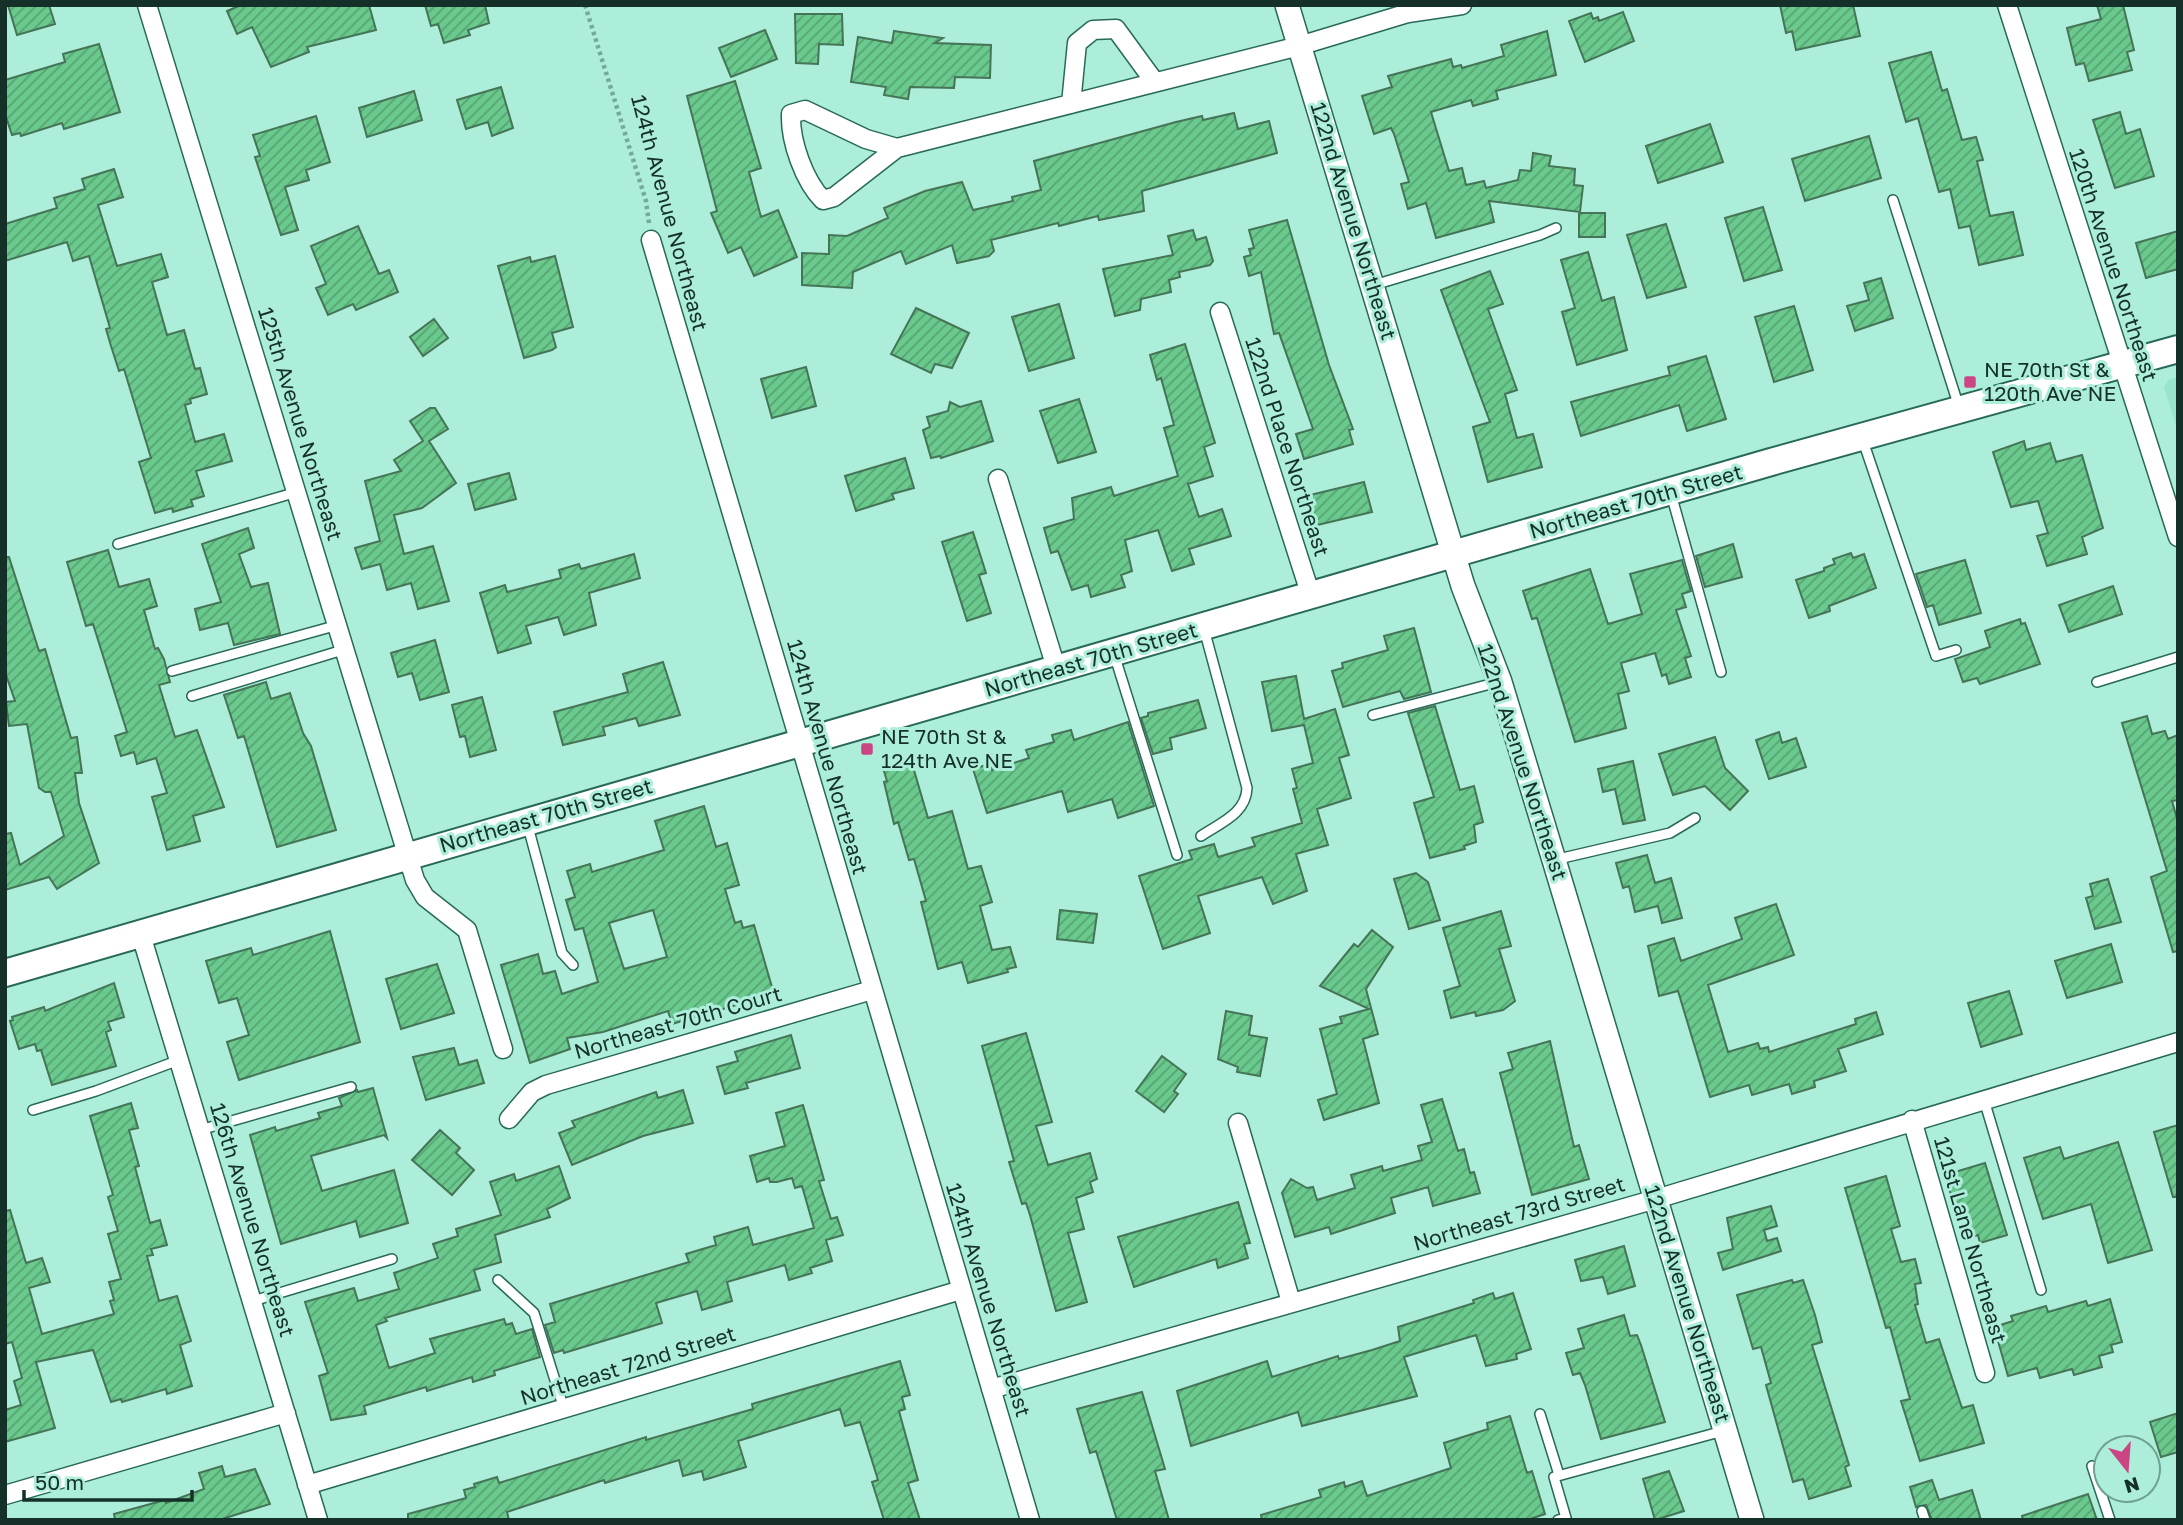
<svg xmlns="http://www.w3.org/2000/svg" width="2183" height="1525" font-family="'Golos Text',sans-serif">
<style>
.built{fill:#98e4ce}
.building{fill:url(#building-hatch);stroke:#457456;stroke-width:2;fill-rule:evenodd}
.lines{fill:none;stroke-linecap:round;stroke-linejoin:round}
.service-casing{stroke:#286959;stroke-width:12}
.minor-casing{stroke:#286959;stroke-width:21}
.tertiary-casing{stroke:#286959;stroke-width:26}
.secondary-casing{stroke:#286959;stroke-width:30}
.path{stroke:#75a99a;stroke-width:4.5;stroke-dasharray:3.5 3.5;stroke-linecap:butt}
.service{stroke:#fff;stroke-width:9}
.minor{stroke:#fff;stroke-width:18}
.tertiary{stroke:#fff;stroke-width:23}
.secondary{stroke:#fff;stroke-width:26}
.poi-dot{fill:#cb4585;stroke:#adeedb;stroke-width:2.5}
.labels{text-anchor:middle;stroke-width:6;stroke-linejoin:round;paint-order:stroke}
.street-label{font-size:21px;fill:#153029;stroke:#adeedb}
.poi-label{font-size:21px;fill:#153029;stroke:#adeedb;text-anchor:start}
</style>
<defs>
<pattern id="building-hatch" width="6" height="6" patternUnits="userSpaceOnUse" patternTransform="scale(1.75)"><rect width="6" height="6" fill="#6ac98d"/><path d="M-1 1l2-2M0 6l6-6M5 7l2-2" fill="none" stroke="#56a473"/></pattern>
</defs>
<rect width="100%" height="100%" fill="#adeedb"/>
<path class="built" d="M2178,377V432L2164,387L2168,380Z"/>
<path class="building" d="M8,5H49L55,24L17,35Z
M241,5H369L376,30L307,47L309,52L271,67L252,27L237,34L227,11Z
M425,5H485L489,23L468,30L470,35L444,43L438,24L431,26Z
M1780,5H1853L1860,36L1796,50L1792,31L1786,33Z
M2097,5H2123L2134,50L2127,52L2132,70L2089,81L2084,63L2076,65L2067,28L2101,19Z
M1623,12L1634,41L1585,62L1569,21L1591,13L1593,19L1598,17L1599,21Z
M795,14H842L843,45L819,44L818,64L796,63Z
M765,30L777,59L731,77L719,48Z
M894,31L943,38L935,43L991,45L990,78L955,77L954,88L910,87L908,99L884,95L886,87L851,82L858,37L892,43Z
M1547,31L1556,75L1496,91L1498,99L1473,106L1471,100L1431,112L1449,171L1462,168L1466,185L1484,181L1486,188L1518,180L1520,170L1531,171L1533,153L1551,156L1549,166L1575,169L1574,185L1583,186L1580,212L1489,201L1494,222L1436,238L1426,203L1408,209L1401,184L1409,182L1394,134L1391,128L1374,134L1362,96L1392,87L1388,76L1451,59L1453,67L1461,65L1462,68L1504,56L1501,45Z
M99,44L120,112L64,129L62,123L21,136L20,133L12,135L5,114V80L65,62L63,54Z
M1931,52L1942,91L1947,89L1962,140L1976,137L1983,160L1977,161L1990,216L2013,212L2023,255L1979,265L1970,226L1959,228L1950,189L1939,192L1918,118L1906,122L1889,63Z
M735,81L761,168L749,172L761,217L778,210L797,257L754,276L741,247L728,253L711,213L717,211L687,96Z
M501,87L513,128L492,136L488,122L466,129L457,100Z
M414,91L422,120L367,137L359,108Z
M2120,112L2126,134L2140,129L2154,176L2115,188L2093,120Z
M1234,113L1238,129L1269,121L1277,153L1142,191L1144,211L1099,220L1098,216L1059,226L1058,223L991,240L994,251L989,256L957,263L952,245L906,264L901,251L853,272L852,288L802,285V253L829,254V235L847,236L888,218L884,208L925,191L962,182L973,210L1013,201L1012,197L1041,190L1034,161L1176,122L1202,116L1203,120Z
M316,116L330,162L306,170L309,180L285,187L298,230L281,235L255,157L260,156L253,135Z
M1710,124L1723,162L1658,183L1646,146Z
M1869,136L1881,178L1805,201L1792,159Z
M114,169L123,197L98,205L117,266L161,254L168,277L152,282L167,335L184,330L195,369L200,368L207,394L190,399L191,403L185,405L195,442L224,434L232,461L196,471L204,496L191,500L193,506L173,512L172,508L155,513L139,462L151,458L124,369L119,371L111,346L106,329L110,328L89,256L73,261L67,242L5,261V224L57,208L54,198L85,189L82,179Z
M1763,207L1782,270L1744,281L1725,218Z
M1579,213H1605V237H1579Z
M1287,220L1329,365L1353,429L1349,430L1353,444L1304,459L1296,434L1313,429L1279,333L1274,334L1261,272L1249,276L1244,257L1251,255L1249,249L1254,248L1249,230Z
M1666,224L1686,287L1647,298L1627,235Z
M358,226L379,274L389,270L398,292L356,310L353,304L328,315L316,288L326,284L311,246Z
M1193,230L1196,240L1206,237L1213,261L1210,265L1179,272L1180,277L1169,280L1171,292L1141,299L1140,310L1115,316L1103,269L1173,255L1168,236Z
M2178,231V269L2146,278L2136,243Z
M1588,252L1602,301L1614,297L1627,350L1577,365L1562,312L1575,308L1561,260Z
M555,256L573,327L552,333L556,347L552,350L524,358L498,266L530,257L531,262Z
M1490,271L1503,304L1488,309L1517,390L1505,394L1517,438L1533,434L1542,467L1488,482L1473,427L1490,422L1441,290Z
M1881,278L1893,318L1855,331L1847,306L1869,300L1864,283Z
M1059,304L1074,358L1029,371L1012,317Z
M1794,306L1813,370L1774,382L1755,317Z
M916,308L969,333L952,368L935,364L931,373L891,354Z
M434,319L448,338L423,356L410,337Z
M1185,344L1215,443L1204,447L1213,476L1188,484L1199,517L1222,509L1231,536L1189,549L1194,564L1172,571L1158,530L1125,540L1132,571L1121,575L1125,587L1091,597L1088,585L1072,590L1058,551L1051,553L1044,528L1074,519L1072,498L1111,487L1114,496L1178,476L1164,428L1174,425L1161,378L1157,380L1150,355Z
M1706,356L1726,419L1687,431L1679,405L1581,436L1571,402L1670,375L1668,367Z
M806,367L816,406L772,418L761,379Z
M1079,399L1096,452L1058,463L1040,411Z
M981,401L993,441L941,458L940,456L931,458L923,430L930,427L927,417L948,411L950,402L960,407Z
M430,408H435L448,429L429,441L456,483L422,508L394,515L404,554L433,546L449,601L418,609L411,583L387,590L380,564L362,569L355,548L380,541L365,481L401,471L394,460L423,441L410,421Z
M2024,441L2026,450L2050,443L2056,462L2082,455L2103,528L2082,537L2087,554L2047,566L2037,536L2048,533L2038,501L2011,507L1993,452Z
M905,458L914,488L892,494L894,499L856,511L845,476Z
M509,473L516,499L475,510L468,484Z
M1364,482L1372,512L1309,527L1302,497Z
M248,528L254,548L239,554L251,587L268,583L280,634L234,645L228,623L200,630L195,609L221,602L202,544Z
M973,532L986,573L979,575L991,613L967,621L942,542Z
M1733,544L1742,577L1705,587L1696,556Z
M108,550L119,587L149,579L157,606L144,610L155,649L158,648L164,659L170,682L159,685L175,737L197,730L224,807L193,816L200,841L167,850L152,797L167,793L156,758L137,764L134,752L121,756L115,736L127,732L93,624L86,626L67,562Z
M1851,553L1853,558L1864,554L1876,588L1829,606L1830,611L1809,618L1796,580L1824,571V568L1835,564L1833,559Z
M634,554L640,578L589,593L596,625L564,635L558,617L526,626L531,643L498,653L480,593L505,585L507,592L523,588L561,578L559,570L579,564L581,569Z
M5,557H9L39,651L45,649L71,738L77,737L82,773H75L79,803L99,863L57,889L49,877L5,890V834L11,833L20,865L64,836L51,792H45L39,788L27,724L9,726L6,702L15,701L5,672Z
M1682,560L1691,591L1682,594L1686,607L1676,610L1691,656L1685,658L1691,677L1669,684L1666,674L1662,676L1655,653L1621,663L1629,691L1618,694L1626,728L1575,742L1537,618L1532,619L1523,591L1590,569L1608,624L1642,614L1630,574Z
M1965,560L1981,613L1939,625L1933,605L1927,607L1916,574Z
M2113,586L2122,614L2069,632L2059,605Z
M2020,619L2021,624L2025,623L2040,664L1980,684L1977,678L1963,682L1955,659L1990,647L1985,631Z
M1414,628L1431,692L1404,699L1400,691L1343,707L1332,671L1343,668L1342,663L1388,650L1384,636Z
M435,640L449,692L420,700L412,673L398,677L391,653Z
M663,662L680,715L639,726L636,718L603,727L605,735L563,745L554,712L628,692L623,674Z
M1296,676L1304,719L1335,709L1349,755L1339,758L1351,798L1317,809L1328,845L1296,854L1307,891L1273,904L1262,877L1198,896L1210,933L1163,949L1139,876L1192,859L1189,851L1214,844L1218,857L1255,846L1252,838L1302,823L1293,789L1297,788L1292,769L1313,763L1304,725L1272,731L1262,682Z
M266,682L271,699L290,693L303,733L311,746L336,830L277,847L244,736L238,738L224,695Z
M482,697L496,750L470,757L465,736L460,737L452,705Z
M1198,700L1206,728L1170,738L1172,749L1153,754L1141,718L1148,716V713Z
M1435,706L1460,790L1474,786L1483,822L1474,825L1476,842L1464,846L1465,849L1430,858L1414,803L1434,797L1408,713Z
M2147,716L2152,734L2165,731L2168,739L2178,735V800L2172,801L2178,822V951L2173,952L2151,877L2167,871L2122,723Z
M1128,722L1154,806L1118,818L1112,799L1068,812L1062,791L987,813L973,769L990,764L992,770L1029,758L1026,750L1054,742L1052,735L1071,730L1074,740Z
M1779,732L1782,743L1796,738L1806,767L1769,779L1756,740Z
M1715,737L1725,768L1748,791L1730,810L1705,786L1673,795L1659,754Z
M911,760L928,818L952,811L968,869L981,866L992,902L980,906L992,950L1010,947L1016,967L1007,969L1008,972L968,983L962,962L938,969L921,902L926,901L914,859L909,860L898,822L894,824L884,782L887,781L883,768Z
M1633,761L1645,820L1623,824L1615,789L1603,792L1598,769Z
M704,806L716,847L727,843L739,885L725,889L735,923L741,921L743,928L754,925L774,994L672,1024L668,1011L603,1032L567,1038L570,1049L530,1063L501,965L538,954L543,974L555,971L562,994L598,982L583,928L575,930L566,900L575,897L567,871L590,864L592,872L664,850L655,821ZM653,910L667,957L624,969L609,923Z
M1647,855L1655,883L1671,878L1682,918L1662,923L1658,906L1635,912L1629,886L1623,888L1616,863Z
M1416,873L1428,882L1440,920L1409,929L1394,879Z
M2108,879L2121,922L2095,929L2086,898L2093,896L2090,884Z
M1776,904L1794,955L1708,985L1728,1052L1758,1043L1760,1049L1768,1047L1769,1052L1856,1024L1855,1019L1876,1012L1883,1034L1838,1049L1846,1071L1814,1081L1815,1087L1792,1094L1789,1084L1752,1095L1749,1085L1710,1097L1678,991L1659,996L1648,946L1674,938L1681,961L1742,939L1735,918Z
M1060,910L1097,914L1093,943L1057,939Z
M1501,911L1511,946L1499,949L1515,1001L1503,1010L1476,1016L1475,1012L1451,1018L1444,991L1460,986L1443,928Z
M1372,930L1393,947L1366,989L1378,1034L1363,1039L1379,1103L1324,1120L1318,1100L1337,1094L1320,1029L1342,1023L1340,1017L1369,1009L1320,986L1354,944L1358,947Z
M330,931L360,1042L239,1080L227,1042L249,1035L237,998L219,1003L206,961L251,948L253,955Z
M2111,944L2122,982L2067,998L2055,961Z
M437,964L454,1013L401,1029L386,979Z
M114,983L124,1017L108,1022L111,1030L106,1032L116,1066L52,1085L41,1050L37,1051L35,1044L19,1049L10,1021L13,1020L12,1017L44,1007L45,1011Z
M2009,991L2022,1034L1981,1047L1968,1003Z
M1226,1011L1252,1016L1249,1035L1267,1038L1260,1076L1237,1072L1238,1067L1218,1059Z
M1026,1033L1052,1122L1036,1126L1048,1165L1090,1153L1097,1179L1090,1182L1093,1192L1076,1198L1084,1229L1068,1233L1087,1302L1056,1311L1030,1215L1026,1203L1022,1204L1009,1162L1014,1161L982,1046Z
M791,1035L800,1068L746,1083L748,1088L725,1094L717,1067L738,1061L735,1052Z
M1550,1041L1574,1147L1579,1145L1589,1179L1532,1195L1500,1073L1513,1069L1508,1053Z
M454,1048L459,1065L477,1060L484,1083L426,1100L413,1057Z
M1162,1056L1186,1074L1174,1091L1178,1094L1164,1112L1136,1091Z
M373,1088L387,1138L384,1135L311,1156L322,1191L394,1170L408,1223L360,1237L356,1221L281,1244L250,1135L275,1127L276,1131L320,1118L318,1113L342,1106L339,1098L357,1090L358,1092Z
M683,1090L693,1123L643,1136L572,1165L559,1133L575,1127L572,1121L656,1092L658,1098Z
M1442,1099L1458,1151L1464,1149L1470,1173L1474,1172L1480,1193L1433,1206L1428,1187L1391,1198L1395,1213L1331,1234L1329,1227L1295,1237L1282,1193L1291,1179L1307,1188L1313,1187L1317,1200L1355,1188L1351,1175L1382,1166L1383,1171L1422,1160L1418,1146L1432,1142L1421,1105Z
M131,1103L138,1128L129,1130L139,1166L135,1167L150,1223L160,1220L167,1245L151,1249L153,1255L147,1256L159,1301L177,1296L191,1341L180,1345L192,1386L167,1394L166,1389L122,1402L121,1399L111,1402L93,1350L36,1362L55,1428L5,1442V1410L21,1405L14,1381L22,1378L12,1342L5,1344V1211L10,1210L26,1263L42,1258L50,1282L29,1288L42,1334L114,1314L110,1301L114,1300L109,1282L121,1279L108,1234L118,1231L108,1197L113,1195L90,1116Z
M803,1105L824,1180L819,1181L831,1219L837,1217L843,1235L826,1240L832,1261L810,1268L812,1273L789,1280L785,1265L727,1282L732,1301L702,1310L697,1291L656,1303L662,1323L564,1353L563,1350L554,1353L545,1325L555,1322L550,1304L689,1262L686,1254L716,1245L714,1237L748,1227L753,1245L814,1228L802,1186L795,1188L792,1178L777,1182H770L769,1178L757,1182L750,1156L785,1146L776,1113Z
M2178,1125V1197H2173L2154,1132Z
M440,1130L460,1148L456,1153L474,1170L452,1195L412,1160Z
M2118,1142L2152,1250L2108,1263L2091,1204L2043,1219L2024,1158L2060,1147L2064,1159Z
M1985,1163L2007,1235L1980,1243L1978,1235L1964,1239L1945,1175Z
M559,1166L570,1198L547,1209L550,1217L495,1235L501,1262L474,1270L480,1290L385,1318L387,1321L376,1325L389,1368L435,1353L430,1339L504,1319L506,1325L512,1323L516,1334L532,1329L540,1357L494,1371L495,1375L473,1382L472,1377L427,1391L426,1387L364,1406L366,1414L331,1420L319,1376L328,1373L305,1302L354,1288L358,1301L399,1289L394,1273L438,1258L433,1244L458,1236L456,1229L501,1215L490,1182L514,1174L516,1181Z
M1886,1176L1900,1226L1891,1229L1901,1262L1915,1259L1921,1283L1915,1284L1918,1304L1915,1305L1926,1343L1939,1339L1962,1408L1973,1405L1984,1443L1920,1461L1901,1401L1910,1399L1890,1327L1886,1328L1845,1188Z
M1238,1202L1250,1243L1244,1244L1248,1258L1218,1268L1216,1259L1134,1287L1118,1237Z
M1771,1206L1777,1226L1764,1230L1767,1241L1777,1238L1781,1251L1723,1270L1718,1253L1733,1249L1727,1218Z
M1624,1246L1635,1286L1608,1294L1603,1277L1581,1281L1575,1260Z
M1792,1280L1793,1283L1803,1280L1815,1315L1822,1342L1812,1345L1849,1465L1845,1467L1851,1486L1809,1499L1803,1479L1793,1482L1766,1385L1771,1383L1761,1347L1753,1349L1737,1295Z
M1493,1293L1495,1299L1513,1293L1531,1349L1516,1354L1517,1359L1486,1366L1476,1335L1404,1357L1417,1396L1302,1426L1298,1412L1191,1446L1177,1391L1267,1361L1272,1377L1338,1356L1339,1359L1372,1350L1400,1341L1398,1327L1474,1303L1473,1300Z
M2110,1299L2122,1342L2111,1345L2113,1352L2099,1356L2102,1367L2074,1375L2072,1369L2040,1378L2037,1368L2008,1376L1994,1327L2013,1321L2011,1316L2046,1306L2048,1312L2086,1301L2088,1306Z
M1624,1315L1630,1336L1637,1335L1641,1345L1665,1422L1601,1439L1585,1385L1580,1373L1573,1375L1566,1353L1584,1348L1578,1329Z
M900,1361L910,1395L902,1397L905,1409L899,1411L918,1480L908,1483L920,1520H884L872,1482L878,1480L860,1422L845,1426L840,1409L738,1441L746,1467L704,1480L702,1471L683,1476L679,1460L605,1483L604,1480L507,1512L509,1520H408V1514L466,1498L464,1490L475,1487L474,1484L497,1477L499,1483L646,1437V1440L753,1409L752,1404Z
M1142,1392L1165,1469L1155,1471L1169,1520H1117L1096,1451L1090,1453L1077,1409Z
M2178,1413V1452L2161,1457L2150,1422Z
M1510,1416L1527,1473L1532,1471L1545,1514L1527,1520H1262L1261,1515L1321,1497L1319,1490L1344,1482L1345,1487L1362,1481L1367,1496L1451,1468L1444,1443L1488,1429L1487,1423Z
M222,1466L225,1477L255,1469L270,1504L219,1520H115L114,1514L165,1500L166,1503L204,1489L199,1473Z
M1669,1471L1684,1511L1655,1520L1643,1479Z
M1932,1480L1939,1500L1972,1490L1981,1520H1932L1926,1505L1916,1507L1910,1487Z
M2088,1494L2097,1520H2023L2022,1516Z"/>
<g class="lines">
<g class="service-casing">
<path id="service" d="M1893,200L1959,407
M1374,285L1540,235L1556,228
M1862,438L1936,656L1956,650
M1671,494L1721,672
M118,544L297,492
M1114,654L1177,855
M172,671L338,625
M2097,682L2178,657
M192,696L346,649
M1373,715L1498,682
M527,823L562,953L573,965
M1201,836C1220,823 1246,814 1247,788L1204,629
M1554,860L1670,833L1695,818
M1984,1100L2041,1290
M33,1110L96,1091L179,1060
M200,1130L351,1087
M498,1280L534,1313L564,1409
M253,1301L392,1259
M1540,1414L1559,1475
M2092,1466L2110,1520
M1922,1511L1925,1520
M1558,1520L1566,1518L1554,1477L1723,1431"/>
</g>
<g class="minor-casing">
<path id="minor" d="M147,5L415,880L425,897L467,930L503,1049
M2007,5L2178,537
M1071,104L1077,43L1093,30L1116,29L1154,81
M897,148L866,139L805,110L791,114C790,141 804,181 823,200L834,197L897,148L1299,46L1408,13L1462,5
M651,240L1030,1520
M1220,312L1311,596
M998,479L1057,671
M141,935L318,1520
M509,1119L532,1092L546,1085L872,990
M1912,1120L1985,1373
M1238,1123L1291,1302
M991,1389L1656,1199L2178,1042
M307,1485L961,1290
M5,1495L286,1413"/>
</g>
<g class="tertiary-casing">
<path id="tertiary" d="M1287,5L1463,586L1500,682L1554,860L1752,1520"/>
</g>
<g class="secondary-casing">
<path id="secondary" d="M5,973L1771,462L2178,349"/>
</g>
<path class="path" d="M585,5L646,201L649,223"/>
<use href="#service" class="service"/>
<use href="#minor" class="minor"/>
<use href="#tertiary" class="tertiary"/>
<use href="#secondary" class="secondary"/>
</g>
<g class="poi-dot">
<rect x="1963" y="375" width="14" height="14" rx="3.5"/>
<rect x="860" y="742" width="14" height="14" rx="3.5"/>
</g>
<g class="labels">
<g class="street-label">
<text transform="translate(669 213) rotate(75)" y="7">124th Avenue Northeast</text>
<text transform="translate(1353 221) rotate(73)" y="7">122nd Avenue Northeast</text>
<text transform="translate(2113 265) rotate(72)" y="7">120th Avenue Northeast</text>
<text transform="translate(300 424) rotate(73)" y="7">125th Avenue Northeast</text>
<text transform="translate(1287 447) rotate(72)" y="7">122nd Place Northeast</text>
<text transform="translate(1636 502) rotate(-16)" y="7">Northeast 70th Street</text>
<text transform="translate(1091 660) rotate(-16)" y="7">Northeast 70th Street</text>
<text transform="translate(827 757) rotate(74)" y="7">124th Avenue Northeast</text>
<text transform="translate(1522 762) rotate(72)" y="7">122nd Avenue Northeast</text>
<text transform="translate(546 816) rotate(-16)" y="7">Northeast 70th Street</text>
<text transform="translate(678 1023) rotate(-16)" y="7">Northeast 70th Court</text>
<text transform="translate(1519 1214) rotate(-16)" y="7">Northeast 73rd Street</text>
<text transform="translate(252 1220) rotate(73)" y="7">126th Avenue Northeast</text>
<text transform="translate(1970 1240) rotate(74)" y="7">121st Lane Northeast</text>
<text transform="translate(988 1300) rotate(73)" y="7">124th Avenue Northeast</text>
<text transform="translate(1687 1304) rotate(73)" y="7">122nd Avenue Northeast</text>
<text transform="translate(628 1366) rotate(-17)" y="7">Northeast 72nd Street</text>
</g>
<g class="poi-label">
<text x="1984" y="377">NE 70th St &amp;<tspan x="1984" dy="24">120th Ave NE</tspan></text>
<text x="881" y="744">NE 70th St &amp;<tspan x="881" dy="24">124th Ave NE</tspan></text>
</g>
</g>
<rect width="2183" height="1525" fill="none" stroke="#153029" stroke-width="14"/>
<g transform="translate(2127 1469) rotate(163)"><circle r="33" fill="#adeedb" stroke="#70a294" stroke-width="2"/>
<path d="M0-5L12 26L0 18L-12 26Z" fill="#cb4585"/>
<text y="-10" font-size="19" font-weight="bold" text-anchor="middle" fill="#153029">N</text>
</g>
<path d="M24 1490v10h168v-10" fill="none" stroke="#153029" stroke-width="3.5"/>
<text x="35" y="1490" font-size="21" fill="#153029" stroke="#adeedb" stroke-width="5" paint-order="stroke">50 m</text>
</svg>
